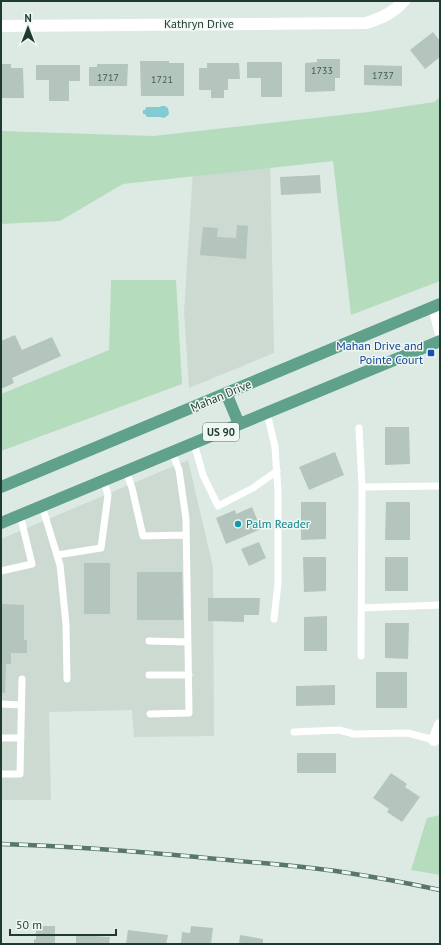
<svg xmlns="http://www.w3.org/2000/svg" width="441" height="945" font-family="'PT Sans',sans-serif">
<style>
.built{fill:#ccdad2}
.green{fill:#b5dcbd}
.water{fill:#82cbd2}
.building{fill:#b3c5bc}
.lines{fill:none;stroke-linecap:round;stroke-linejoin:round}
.lane{stroke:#fff;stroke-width:7}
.street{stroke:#fff;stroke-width:12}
.primary{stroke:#60a18c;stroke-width:12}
.rail-casing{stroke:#58766c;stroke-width:4.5}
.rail{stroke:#eef7f2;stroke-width:3;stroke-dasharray:9;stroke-linecap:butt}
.transit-dot{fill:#1a4fb4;stroke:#eef7f2;stroke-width:1.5}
.culture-dot{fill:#0f9aa8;stroke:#eef7f2;stroke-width:1.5}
.labels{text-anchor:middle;stroke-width:3;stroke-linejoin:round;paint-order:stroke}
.number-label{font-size:10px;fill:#445d54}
.shield{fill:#eef7f2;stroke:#5d736b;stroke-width:1}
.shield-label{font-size:11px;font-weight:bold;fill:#1f3a31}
.street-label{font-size:12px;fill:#1f3a31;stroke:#eef7f2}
.transit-label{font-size:12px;fill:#164399;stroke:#eef7f2;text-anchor:end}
.culture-label{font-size:12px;fill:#0d838f;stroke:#eef7f2;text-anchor:start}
</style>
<rect width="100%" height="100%" fill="#ddeae3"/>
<path class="built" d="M194,153L270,155L274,353L189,388L184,312Z
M188,460L213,567L214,736L134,737L132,710L49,712L51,800H1V539Z"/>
<path class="green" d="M440,97V281L351,315L333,161L123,184L60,221L1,224V131L153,136L368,112L434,102Z
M111,280H176L182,384L1,451V394L109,350Z
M440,815V875L411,870L427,818Z"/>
<path class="water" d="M161,106H165L168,108L169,114L167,116L164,118L160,117H147L146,116L145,114H143V110H145L146,107H160Z"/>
<path class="building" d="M433,32L440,41V57L425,69L410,50Z
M317,59H340V78H335V91L305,92V63L317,62Z
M140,61H169V63H184V96H141Z
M247,62H282V97H261V78H247Z
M207,63H239L240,79H228V90H224V98H211V90H199V68H207Z
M1,64H11V68H23L24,98H1Z
M97,64H128L127,86H89V67H97Z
M36,65H80V81H69V101H49V80H36Z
M364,65L402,66V86L364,85Z
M320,175L321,193L281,195L280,177Z
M237,225L248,226L246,259L200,255L203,227L218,228L217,237L236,238Z
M15,335L22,350L52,337L61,356L12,378L14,383L1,389V341Z
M385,427H409L410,464L385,465Z
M335,452L344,475L309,490L299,467Z
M301,502H326V539L301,540Z
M386,502H410V540H385Z
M252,507L261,529L226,544L216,518L235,510L236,514Z
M259,542L266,558L249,566L241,549Z
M303,557H326V591L304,592Z
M385,557H408V591H385Z
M84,563H110V614H84Z
M137,572H182L183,620H137Z
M208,598H260L259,615H244V622L208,621Z
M1,604L24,605V640H27V653H11V664H6L5,693H1Z
M327,616V651H304V617Z
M385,623H409L408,659L385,658Z
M376,672H407V708H376Z
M335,685V705L296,706V686Z
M297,753H336V773H297Z
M391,773L407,784L405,787L420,797L402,822L387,812L389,809L373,798Z
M36,926H55V944H34V939L36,940Z
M191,926L213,928L211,944H181L182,932L190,933Z
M128,930L168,935L166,944H126Z
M76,935L110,937L109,944H76Z
M240,935L263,939V944H239Z"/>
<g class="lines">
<path class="lane" d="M267,413L275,447L278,492V583L274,619
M359,428L362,487L361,656
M194,443L203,475L218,506L253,488L277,471
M126,471L132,488L143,536L186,535
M362,487L440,486
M42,506L60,565L66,624L67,679
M57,555L101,548L108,495L104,481
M1,571L32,564L20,515
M361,608L440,605
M149,641L188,642
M149,675H189
M1,704L21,705
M150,714L189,713L186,519L179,470L172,452
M294,732L339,730L354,734L408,733L434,740
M1,738H21
M1,774H20L22,679"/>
<path class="street" d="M1,26L366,23C382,18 393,13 404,1
M434,307L440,331
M434,740L440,725"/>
<path class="primary" d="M226,393L239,424
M1,487L440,304
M1,523L440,341"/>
<g class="rail-casing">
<path id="rail" d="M1,844C67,846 132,851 197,857C245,862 294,865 342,872C375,877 407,883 440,890"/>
</g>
<use href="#rail" class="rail"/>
</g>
<rect class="transit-dot" x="427" y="349" width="8" height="8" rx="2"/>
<circle class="culture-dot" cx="238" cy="524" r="4"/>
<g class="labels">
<g class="number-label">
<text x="322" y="74">1733</text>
<text x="383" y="79">1737</text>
<text x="108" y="81">1717</text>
<text x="162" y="83">1721</text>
</g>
<rect class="shield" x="203" y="423" width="36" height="18" rx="3"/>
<g class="shield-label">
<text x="221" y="436">US 90</text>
</g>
<g class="street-label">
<text x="199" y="28">Kathryn Drive</text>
<text transform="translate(221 396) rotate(-23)" y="4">Mahan Drive</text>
</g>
<g class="transit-label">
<text x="423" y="350">Mahan Drive and<tspan x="423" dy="14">Pointe Court</tspan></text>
</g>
<g class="culture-label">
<text x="246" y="528">Palm Reader</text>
</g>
</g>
<rect width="441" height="945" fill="none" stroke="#1f3a31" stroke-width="4"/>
<g transform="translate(28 28)" stroke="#eef7f2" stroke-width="3" paint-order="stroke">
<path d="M0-3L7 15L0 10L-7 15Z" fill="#1f3a31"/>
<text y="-6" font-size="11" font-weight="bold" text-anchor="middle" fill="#1f3a31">N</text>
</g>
<path d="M10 929v6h106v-6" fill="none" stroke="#1f3a31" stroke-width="2"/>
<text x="16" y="929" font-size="12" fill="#1f3a31" stroke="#eef7f2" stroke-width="3" paint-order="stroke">50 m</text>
</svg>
